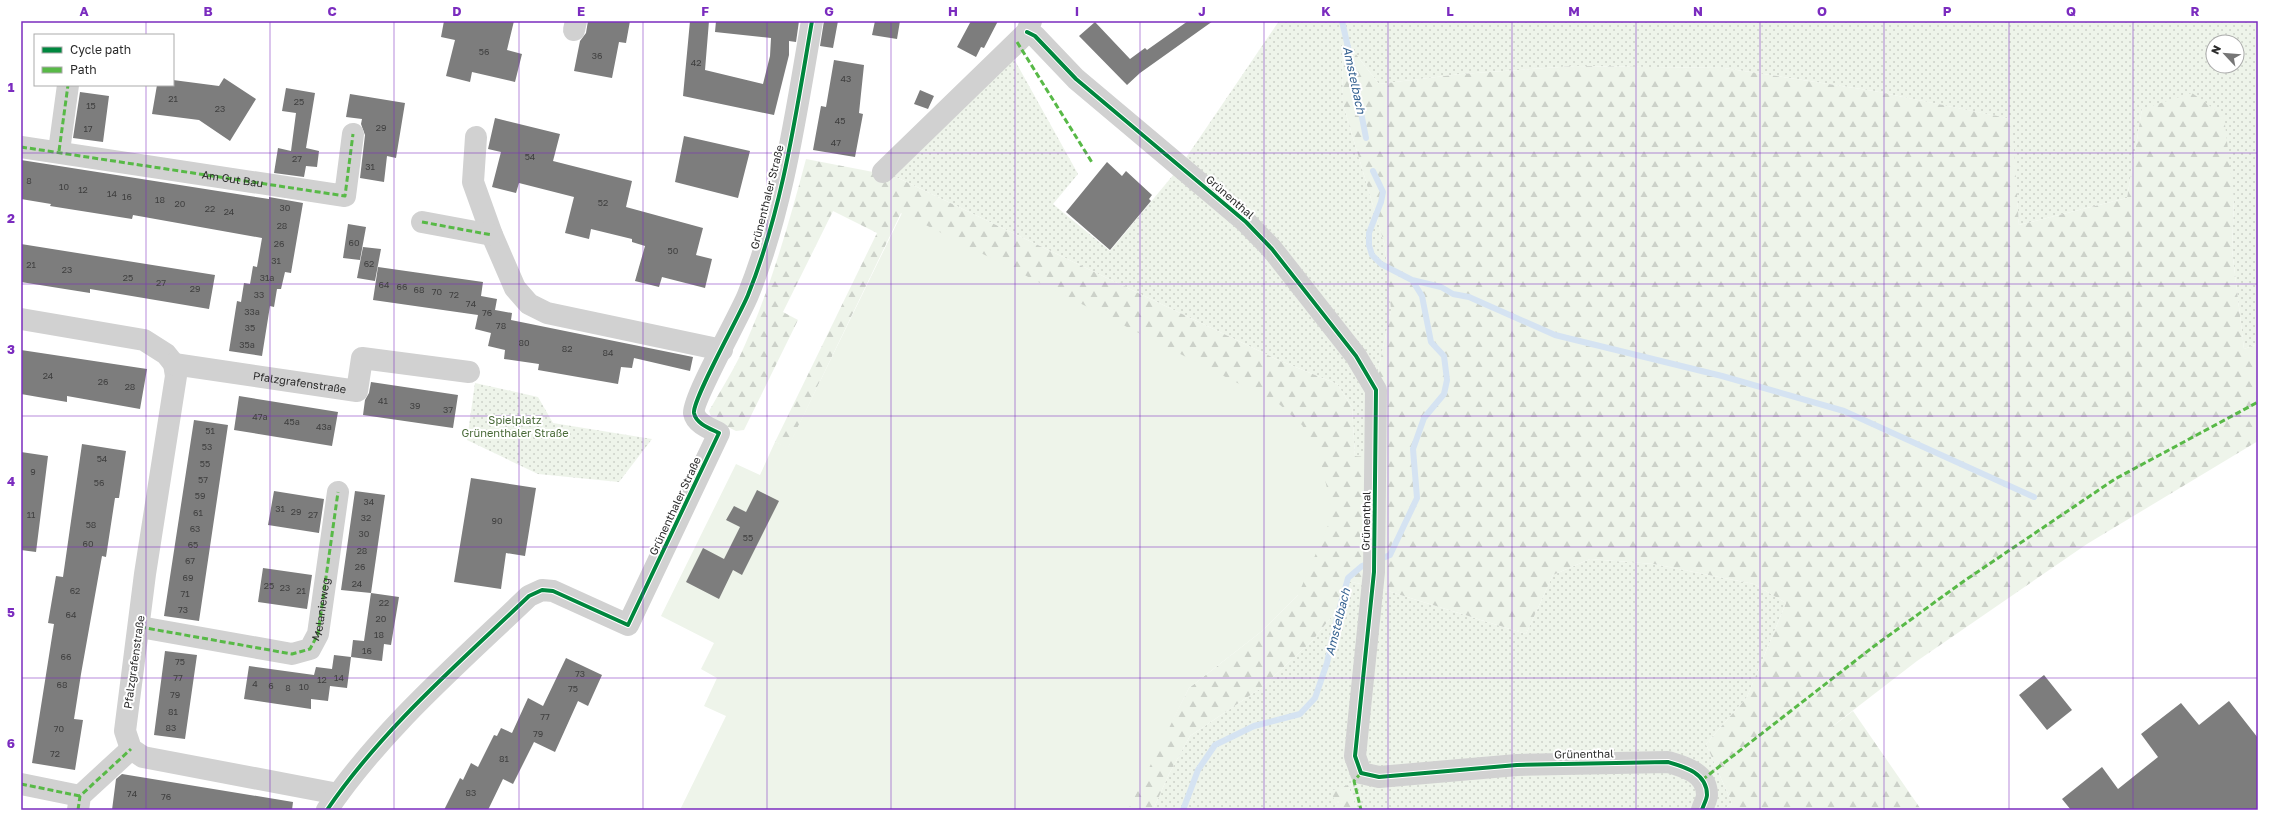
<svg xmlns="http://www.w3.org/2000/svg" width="2279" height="831" font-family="'Golos Text',sans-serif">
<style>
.green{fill:url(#green-dots);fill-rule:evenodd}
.forest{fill:url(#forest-firs)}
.pitch{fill:#eef4ea}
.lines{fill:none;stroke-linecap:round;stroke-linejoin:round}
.stream{stroke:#d5e3f2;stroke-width:6}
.building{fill:#7d7d7d}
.minor{stroke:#d1d1d1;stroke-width:22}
.quiet{stroke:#58b947;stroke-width:3;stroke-dasharray:6 3;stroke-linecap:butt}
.cycleway-casing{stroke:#fff;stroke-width:6}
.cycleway{stroke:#00873e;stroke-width:4}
.grid{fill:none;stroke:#7b2cbf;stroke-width:1;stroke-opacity:0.55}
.labels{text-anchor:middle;stroke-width:4;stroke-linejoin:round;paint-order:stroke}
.number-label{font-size:9px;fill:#404040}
.street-label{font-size:11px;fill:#2c2c2c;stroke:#fff}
.park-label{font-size:11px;fill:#496a38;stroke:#fff}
.water-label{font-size:12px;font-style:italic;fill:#376392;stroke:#fff}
.neatline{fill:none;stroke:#7b2cbf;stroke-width:1.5}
.grid-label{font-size:13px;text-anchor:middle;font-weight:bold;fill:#7b2cbf}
</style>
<defs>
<pattern id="green-dots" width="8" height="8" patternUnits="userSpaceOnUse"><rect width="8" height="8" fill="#eef4ea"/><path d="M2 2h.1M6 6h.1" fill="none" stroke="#ccd1c9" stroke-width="1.8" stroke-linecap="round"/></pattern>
<pattern id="forest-firs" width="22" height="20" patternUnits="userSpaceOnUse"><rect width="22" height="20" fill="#eef4ea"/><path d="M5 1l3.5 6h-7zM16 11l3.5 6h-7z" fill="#ccd1c9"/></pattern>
</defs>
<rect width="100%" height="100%" fill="#fff"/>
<path class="green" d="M1279,21H2258V344L2244,349L2232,249L2234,200L2142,109L2127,198L2019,225L2011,119L1874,91L1724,68L1575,66L1461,74L1379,84L1348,44H1342L1343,104L1385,246L1391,310L1374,390L1377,458L1355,457L1352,407L1337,384L1276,359L894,176L1014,59L1078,174L1053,204L1110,251L1179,168ZM2213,42H2237V66H2213Z
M475,383L538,397L553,423L652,439L619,482L538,474L467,440Z
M1590,559L1654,564L1754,584L1786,603L1747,697L1706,744L1732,803L1723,810H1357L1348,785L1332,792L1338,810H1153L1169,774L1190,736L1261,688L1312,641L1337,610L1347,581L1375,587L1526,634L1553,575Z"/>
<path class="forest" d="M1342,44H1348L1379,84L1461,74L1575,66L1724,68L1874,91L2012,119L2019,225L2127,198L2142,109L2192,93L2224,116L2234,200L2232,249L2244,349L2258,344V441L2087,544L1917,661L1821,735L1853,711L1920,808L1918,810H1723L1732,803L1706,744L1747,697L1786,603L1754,584L1654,564L1590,559L1553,575L1526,634L1375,587L1347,581L1337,610L1312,641L1261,688L1190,736L1169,774L1153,810H1126L1189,688L1262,631L1298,595L901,213L788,448L775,442L877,233L833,211L783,312L798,320L744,430L736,431L712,419L709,411C719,393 730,376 739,358C769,294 788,227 806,159L894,176L1276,359L1337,384L1352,407L1355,456L1377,458L1374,390L1391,310L1385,246L1343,104Z
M1348,785L1357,810H1338L1331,791Z"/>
<path class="pitch" d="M902,213L1279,404L1302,425L1319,454L1333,514L1298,595L1262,631L1189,688L1128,810H680L726,716L704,706L717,678L701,669L714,643L661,616L736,464L760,475L775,442L788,447Z"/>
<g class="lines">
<path class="stream" d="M1342,21L1350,56L1366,138
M1373,171L1383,192L1381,202L1369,233V245L1372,255L1381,264L1412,280L1422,296L1431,342L1444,356L1447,380L1444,394L1424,418L1413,449L1417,498L1390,555L1378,560
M1412,280L1441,287L1453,294L1469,297L1555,335L1722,376L1844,411L2034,497
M1183,810L1198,770L1215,745L1254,726L1300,714L1315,698L1327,663L1337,618L1348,578L1362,566L1370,563"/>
</g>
<path class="building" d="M444,21H514L507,50L522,54L515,82L472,72L470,82L446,76L455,40L441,37Z
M588,21H630L626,43L619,42L612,78L574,71L580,41L586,33Z
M690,21H709L705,70L763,84L770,56L771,38L715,32L716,21H799L796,42L789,41V55L774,115L683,96Z
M824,21H838L833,48L820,46Z
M875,21H900L897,39L872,35Z
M971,21H998L984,48L981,47L976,57L957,47Z
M1188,21H1213L1140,73L1127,85L1079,36L1095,22L1130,59L1145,48L1147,50Z
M834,60L864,65L859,113L863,114L855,157L813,150L821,106L826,107Z
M224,78L256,99L230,141L199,120L152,114L157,85H173V80L219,86Z
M286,88L315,93L306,148L319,151L317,167L306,166L304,177L274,173L278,148L291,151L296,113L282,111Z
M920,90L934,96L928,109L914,104Z
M80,92L109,96L103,142L73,138Z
M350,94L405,103L396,158L387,156L384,182L360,178L365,135L361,124L362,119L346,117Z
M495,118L560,134L553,161L632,181L626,207L703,228L696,255L712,259L705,288L662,277L659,287L635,281L645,246L632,242V239L591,229L589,239L565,233L574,197L519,183L516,193L492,187L501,152L488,149Z
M684,136L750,151L738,198L675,182Z
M21,160L269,199V197L303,203L291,273L285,272L281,289H277L274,307L270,306L262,356L229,351L237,301L241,302L244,283L250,284L253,266L257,267L262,238L133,215L132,219L50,206L51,204L21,199Z
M1107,162L1122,176L1126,171L1152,195L1149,199L1151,201L1110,250L1066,212Z
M348,224L366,227L360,260L343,258Z
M21,244L215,275L209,309L90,289V293L21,282Z
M363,247L381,249L375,281L357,278Z
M378,267L483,282L481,296L497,299L495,310L512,313L511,320L693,357L690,371L634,358L632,368L621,367L618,384L538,370L539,364L504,359L505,350L488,346L491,333L475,329L478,315L373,300Z
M21,350L147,369L140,409L67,396V402L21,394Z
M371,382L458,395L453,428L363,415L365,400L369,393Z
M239,396L338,412L332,446L234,430Z
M194,420L228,425L199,621L164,616Z
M82,444L126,451L119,498H115L106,557L102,556L81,674L74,719L83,720L75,770L32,763L54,624L48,623L56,576L63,577Z
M21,452L48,456L36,552L21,550Z
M471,478L536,488L525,556L506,553L501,589L454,582Z
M757,490L779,501L742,575L733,570L719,599L686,582L703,548L724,559L740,527L726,520L734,506L746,512Z
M274,491L324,499L319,533L268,525Z
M355,491L385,495L371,593L341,590Z
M263,568L312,575L307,609L258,602Z
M371,593L399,597L391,645L384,644L382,661L351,657L353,640L364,641Z
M165,651L197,655L185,739L154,735Z
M334,655L351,657L347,688L330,686L328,701L311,699V709L244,699L249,666L314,675L316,667L332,669Z
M566,658L602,675L588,706L578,701L555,752L534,742L513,784L503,779L488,810H444L460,778L463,780L471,763L478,767L494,735L497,736L501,728L512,733L528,698L543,706Z
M2044,675L2072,710L2047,730L2019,695Z
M2229,701L2258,738V810H2071L2062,799L2102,767L2118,789L2158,757L2141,734L2181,703L2199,725Z
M122,774L293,802L292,810H112L116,779Z"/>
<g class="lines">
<g class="minor">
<path d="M574,30L576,21"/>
<path d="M1027,32L1035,36L1076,79L1246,222L1272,249L1356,356L1376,390L1374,572L1355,756L1361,773L1379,777L1517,765L1668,762C1685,767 1707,773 1707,795C1707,799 1703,806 1702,810"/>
<path d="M476,137L473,182L492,235L515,288L529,304L547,313L722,350"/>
<path d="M21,147L345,196L353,134"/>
<path d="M59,151L68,85"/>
<path d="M883,172L1017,42L1027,32L1031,21"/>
<path d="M422,222L492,235"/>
<path d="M21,319L144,340L166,354L174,364L176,376L145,574L125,731L131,749L143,757L338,794"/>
<path id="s1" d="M174,364L357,391L362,358L469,372"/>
<path d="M140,627L292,654L310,649L318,634L338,492"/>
<path d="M21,784L80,796"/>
<path d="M78,810L80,796L131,749"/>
<path d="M327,810C382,729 459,663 529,596L542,590L553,591L628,625L719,433C711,429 696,424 694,413C692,400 740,315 748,295C783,208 796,113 812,21"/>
</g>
<g class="quiet">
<path d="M1017,42L1093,164"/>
<path id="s2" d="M21,147L345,196L353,134"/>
<path d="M59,151L68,85"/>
<path d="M422,222L492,235"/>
<path id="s3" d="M140,627L292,654L310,649L318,634L338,492"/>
<path d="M1361,773L1354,781L1361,810"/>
<path d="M1702,780L1873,647L1964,581L2115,479L2258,402"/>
<path d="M21,784L80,796"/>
<path d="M78,810L80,796L131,749"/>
</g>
<g class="cycleway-casing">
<path id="cycleway" d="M1027,32L1035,36L1076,79L1246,222L1272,249L1356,356L1376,390L1374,572L1355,756L1361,773L1379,777L1517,765L1668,762C1685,767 1707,773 1707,795C1707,799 1703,806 1702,810
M327,810C382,729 459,663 529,596L542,590L553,591L628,625L719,433C711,429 696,424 694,413C692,400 740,315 748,295C783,208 796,113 812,21"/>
</g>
<use href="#cycleway" class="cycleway"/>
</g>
<path class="grid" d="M146,21V35M270,21V810M394,21V810M519,21V810M643,21V810M767,21V810M891,21V810M1015,21V810M1140,21V810M1264,21V810M1388,21V810M1512,21V810M1636,21V810M1760,21V810M1884,21V810M2009,21V810M2133,21V810M146,85V810M21,153H2258M21,284H2258M21,416H2258M21,547H2258M21,678H2258"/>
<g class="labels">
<g class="number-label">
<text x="484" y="55">56</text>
<text x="597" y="59">36</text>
<text x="696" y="66">42</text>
<text x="846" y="82">43</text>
<text x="173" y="102">21</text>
<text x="299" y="105">25</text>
<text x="91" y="109">15</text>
<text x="220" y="112">23</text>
<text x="840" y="124">45</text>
<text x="381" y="131">29</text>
<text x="88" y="132">17</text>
<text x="836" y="146">47</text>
<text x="530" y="160">54</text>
<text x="297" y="162">27</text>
<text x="370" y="170">31</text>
<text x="29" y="184">8</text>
<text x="64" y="190">10</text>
<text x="83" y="193">12</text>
<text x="112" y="197">14</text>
<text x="127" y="200">16</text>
<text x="160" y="203">18</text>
<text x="603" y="206">52</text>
<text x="180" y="207">20</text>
<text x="285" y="211">30</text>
<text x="210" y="212">22</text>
<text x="229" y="215">24</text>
<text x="282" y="229">28</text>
<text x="354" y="246">60</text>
<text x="279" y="247">26</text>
<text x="673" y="254">50</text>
<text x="276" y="264">31</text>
<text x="369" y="267">62</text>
<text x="31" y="268">21</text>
<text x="67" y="273">23</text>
<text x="128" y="281">25</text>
<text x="267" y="281">31a</text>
<text x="161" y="286">27</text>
<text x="384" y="288">64</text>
<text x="402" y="290">66</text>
<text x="195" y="292">29</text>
<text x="419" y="293">68</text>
<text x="437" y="295">70</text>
<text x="259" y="298">33</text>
<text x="454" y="298">72</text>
<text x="471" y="307">74</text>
<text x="252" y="315">33a</text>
<text x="487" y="316">76</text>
<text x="501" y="329">78</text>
<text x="250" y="331">35</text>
<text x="524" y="346">80</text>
<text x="247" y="348">35a</text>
<text x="567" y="352">82</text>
<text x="608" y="356">84</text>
<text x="48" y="379">24</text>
<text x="103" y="385">26</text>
<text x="130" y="390">28</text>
<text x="383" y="404">41</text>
<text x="415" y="409">39</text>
<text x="448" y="413">37</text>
<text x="260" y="420">47a</text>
<text x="292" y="425">45a</text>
<text x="324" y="430">43a</text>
<text x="210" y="434">51</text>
<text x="207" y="450">53</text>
<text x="102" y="462">54</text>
<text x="205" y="467">55</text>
<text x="33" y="475">9</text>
<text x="203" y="483">57</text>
<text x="99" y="486">56</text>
<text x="200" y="499">59</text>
<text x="369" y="505">34</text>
<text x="280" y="512">31</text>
<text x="296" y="515">29</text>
<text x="198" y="516">61</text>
<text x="31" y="518">11</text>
<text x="313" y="518">27</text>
<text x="366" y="521">32</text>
<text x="497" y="524">90</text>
<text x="91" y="528">58</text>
<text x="195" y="532">63</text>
<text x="364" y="537">30</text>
<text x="748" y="541">55</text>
<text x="88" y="547">60</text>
<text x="193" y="548">65</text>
<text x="362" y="554">28</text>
<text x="190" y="564">67</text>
<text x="360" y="570">26</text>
<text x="188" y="581">69</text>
<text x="357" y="587">24</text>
<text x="269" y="589">25</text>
<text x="285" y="591">23</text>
<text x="75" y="594">62</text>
<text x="301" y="594">21</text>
<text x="185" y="597">71</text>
<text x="384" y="606">22</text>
<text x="183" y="613">73</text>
<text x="71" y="618">64</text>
<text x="381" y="622">20</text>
<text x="379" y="638">18</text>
<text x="367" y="654">16</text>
<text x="66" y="660">66</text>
<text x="180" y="665">75</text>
<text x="580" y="677">73</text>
<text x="178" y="681">77</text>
<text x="339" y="681">14</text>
<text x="322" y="683">12</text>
<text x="255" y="687">4</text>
<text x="62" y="688">68</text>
<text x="271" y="689">6</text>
<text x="304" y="690">10</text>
<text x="288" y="691">8</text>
<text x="573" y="692">75</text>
<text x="175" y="698">79</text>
<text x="173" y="715">81</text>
<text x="545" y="720">77</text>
<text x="171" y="731">83</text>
<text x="59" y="732">70</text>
<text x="538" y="737">79</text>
<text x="55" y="757">72</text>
<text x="504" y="762">81</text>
<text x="471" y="796">83</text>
<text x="132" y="797">74</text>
<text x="166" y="800">76</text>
</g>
<g class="street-label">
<text dy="4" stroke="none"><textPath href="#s2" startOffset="214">Am Gut Bau</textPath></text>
<text transform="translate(767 197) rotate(-76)" y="4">Grünenthaler Straße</text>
<text transform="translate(1230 197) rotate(41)" y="4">Grünenthal</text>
<text dy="4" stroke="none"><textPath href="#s1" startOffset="127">Pfalzgrafenstraße</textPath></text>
<text transform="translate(675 506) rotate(-65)" y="4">Grünenthaler Straße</text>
<text transform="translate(1366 521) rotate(-89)" y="4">Grünenthal</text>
<text dy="4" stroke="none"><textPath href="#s3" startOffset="215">Melanieweg</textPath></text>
<text transform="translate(134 662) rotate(-82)" y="4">Pfalzgrafenstraße</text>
<text transform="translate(1584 754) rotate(-1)" y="4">Grünenthal</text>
</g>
<g class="park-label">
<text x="515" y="424">Spielplatz<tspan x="515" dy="13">Grünenthaler Straße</tspan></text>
</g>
<g class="water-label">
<text transform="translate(1354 80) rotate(78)" y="4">Amstelbach</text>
<text transform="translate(1338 622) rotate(-76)" y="4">Amstelbach</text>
</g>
</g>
<rect width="2279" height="831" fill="none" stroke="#ffffff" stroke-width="44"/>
<rect x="34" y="34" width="140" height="52" fill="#ffffff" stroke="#ababab"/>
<rect x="42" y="47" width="20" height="6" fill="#00873e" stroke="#ababab"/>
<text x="70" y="54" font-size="12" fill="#2c2c2c">Cycle path</text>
<rect x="42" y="67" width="20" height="6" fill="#58b947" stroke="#ababab"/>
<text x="70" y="74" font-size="12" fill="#2c2c2c">Path</text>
<g transform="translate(2225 54) rotate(296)"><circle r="19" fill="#ffffff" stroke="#ababab"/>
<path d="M0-3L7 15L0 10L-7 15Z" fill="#767676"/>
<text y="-6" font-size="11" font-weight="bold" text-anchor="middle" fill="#2c2c2c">N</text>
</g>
<rect x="22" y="22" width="2235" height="787" class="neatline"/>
<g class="grid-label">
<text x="84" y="16">A</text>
<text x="208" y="16">B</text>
<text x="332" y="16">C</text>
<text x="457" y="16">D</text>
<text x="581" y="16">E</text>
<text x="705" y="16">F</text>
<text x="829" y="16">G</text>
<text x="953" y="16">H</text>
<text x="1077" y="16">I</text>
<text x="1202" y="16">J</text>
<text x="1326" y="16">K</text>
<text x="1450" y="16">L</text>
<text x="1574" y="16">M</text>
<text x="1698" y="16">N</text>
<text x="1822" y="16">O</text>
<text x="1947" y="16">P</text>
<text x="2071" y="16">Q</text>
<text x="2195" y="16">R</text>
<text x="11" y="92">1</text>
<text x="11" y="223">2</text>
<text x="11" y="354">3</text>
<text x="11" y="486">4</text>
<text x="11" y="617">5</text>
<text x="11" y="748">6</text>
</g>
</svg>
